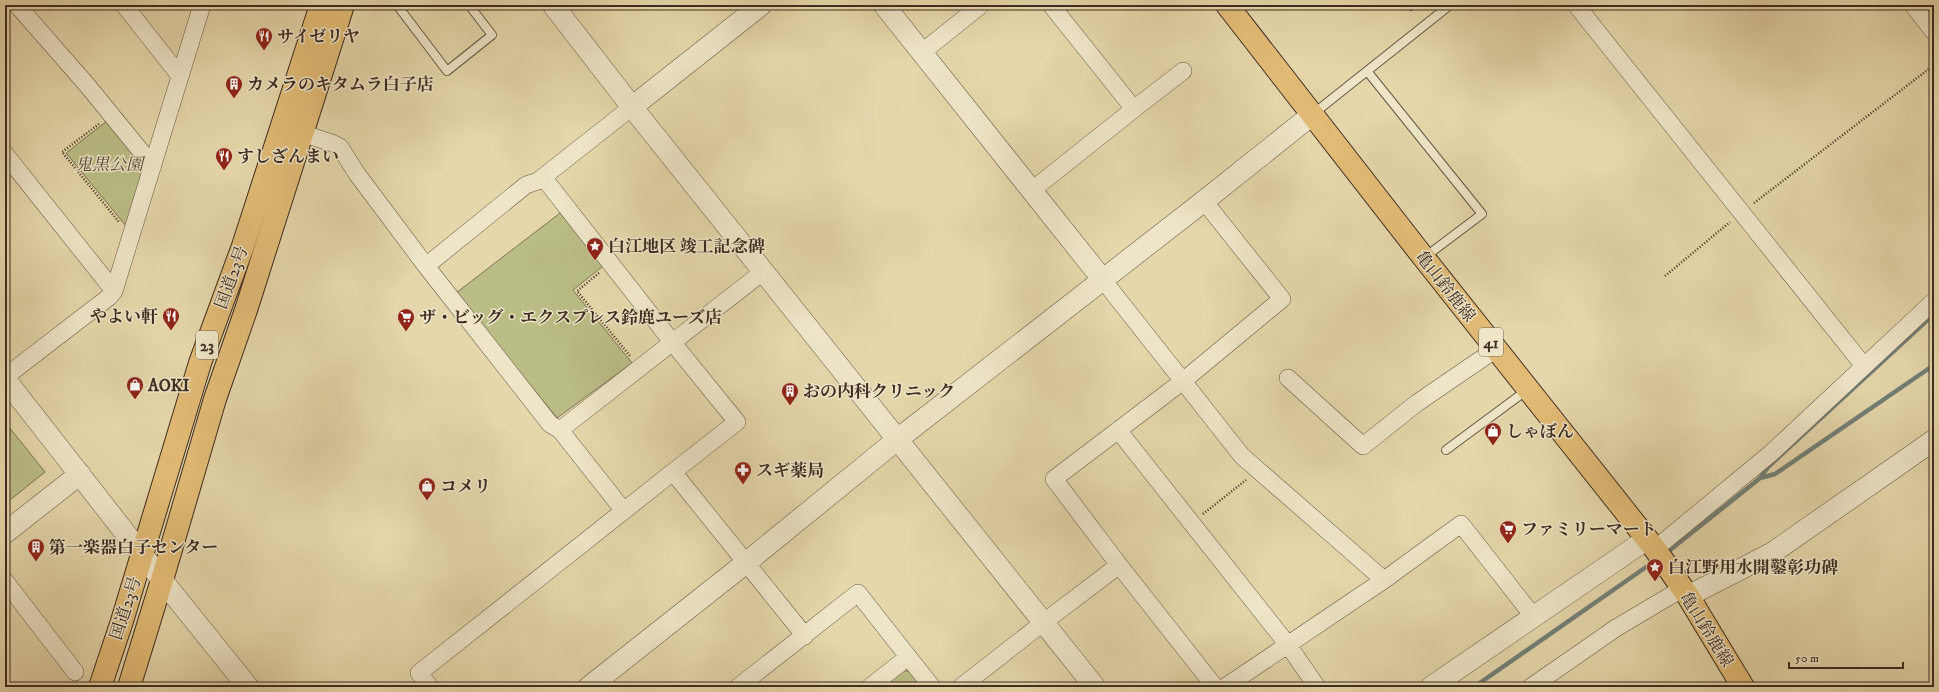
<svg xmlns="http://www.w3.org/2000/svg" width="1939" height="692" font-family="'IM FELL DW Pica','Noto Serif JP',serif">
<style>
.green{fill:#babd86;stroke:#7c7454}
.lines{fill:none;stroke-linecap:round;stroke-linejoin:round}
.stream{stroke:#728077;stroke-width:4.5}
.service-casing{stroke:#675744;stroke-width:10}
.minor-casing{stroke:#675744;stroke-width:18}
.tertiary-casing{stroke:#675744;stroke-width:22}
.primary-casing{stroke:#3d2c22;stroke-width:24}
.trunk-casing{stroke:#3d2c22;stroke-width:24}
.path{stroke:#3d2c22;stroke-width:2.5;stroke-dasharray:1 2;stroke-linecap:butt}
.service{stroke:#eee5c8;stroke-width:8}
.minor{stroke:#eee5c8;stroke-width:17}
.tertiary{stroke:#eee5c8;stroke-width:21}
.primary{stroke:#e2bc76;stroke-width:22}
.trunk{stroke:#e2bc76;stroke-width:22}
.labels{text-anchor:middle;stroke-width:3;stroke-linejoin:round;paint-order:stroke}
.shield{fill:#eee5c8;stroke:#726454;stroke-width:1}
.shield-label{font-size:16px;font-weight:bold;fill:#3d2c22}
.poi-label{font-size:17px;font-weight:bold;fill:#3d2c22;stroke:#eee5c8;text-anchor:start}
.park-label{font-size:17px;font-style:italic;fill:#564936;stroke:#eee5c8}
.street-label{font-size:17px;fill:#3d2c22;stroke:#eee5c8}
</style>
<rect width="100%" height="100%" fill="#e5d7ab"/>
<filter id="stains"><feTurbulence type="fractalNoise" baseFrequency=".005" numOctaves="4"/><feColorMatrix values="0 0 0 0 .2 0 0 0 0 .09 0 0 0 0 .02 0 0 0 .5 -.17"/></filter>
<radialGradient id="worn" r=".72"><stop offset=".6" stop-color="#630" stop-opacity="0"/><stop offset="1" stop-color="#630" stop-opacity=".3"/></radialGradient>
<path class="green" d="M107,121L144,166L126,226L66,153Z
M560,213L603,266L573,290L632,363L557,418L456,293Z
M5,422L45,472L5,504Z
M902,671H910L922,687H882Z"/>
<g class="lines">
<path class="stream" d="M1408,5L1411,9
M1760,478L1775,474L1934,365
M1670,550L1759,479L1769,466L1934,314
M1474,687L1649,565"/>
<g class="service-casing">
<path id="service" d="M397,5L447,71L492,35L469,5
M1367,71L1482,214L1425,257
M1313,114L1450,5
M1446,450L1527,390"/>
</g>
<g class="minor-casing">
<path id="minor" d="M17,5L87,85L153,166
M124,5L180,76
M1576,5L1864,366
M1913,5L1934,32
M921,53L981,5
M1134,109L1183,71
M301,133L332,143L340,147L357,174L426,266L550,424L560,430L624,511
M5,154L114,291
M543,177L673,343L737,422L673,472
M1031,191L1134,109L1051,5
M1204,201L1282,299L1183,381L1054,479L1119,565L1215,687
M426,266L526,185L538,181L632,107
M1103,280L1242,456L1384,580
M5,377L109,297L114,291L202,5
M1288,378L1363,446L1417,403L1496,349
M560,430L764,271
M1118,430L1288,645L1317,687
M1655,549L1770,454L1934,301
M5,581L75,672
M430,687L419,673L673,472L805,636
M738,687L858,593L932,687
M870,687L908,657
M961,687L1044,622L1119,565
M1225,687L1384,580L1461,524L1533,616
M1531,687L1616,628L1675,593"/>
</g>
<g class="tertiary-casing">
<path id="tertiary" d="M553,5L632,107L1095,687
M884,5L1103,280
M632,107L761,5
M5,379L162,580L248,687
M5,533L80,474
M1688,596L1772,553L1934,440
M589,687L747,562L898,439L1204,201L1313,114
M1431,687L1647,539"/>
</g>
<g class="primary-casing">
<path id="primary" d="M1227,5L1424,258L1655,549L1688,596L1743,687"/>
</g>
<g class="trunk-casing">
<path id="trunk" d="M100,687L122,621L200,363L243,246L321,5
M129,687L162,580L215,399L246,310L343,5"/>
</g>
<path class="path" d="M99,124L62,152L119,222
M1754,203L1934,65
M599,273L577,291L630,356
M1665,276L1730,222
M1203,514L1246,480"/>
<use href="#service" class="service"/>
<use href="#minor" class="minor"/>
<use href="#tertiary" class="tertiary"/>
<use href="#primary" class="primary"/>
<use href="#trunk" class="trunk"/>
</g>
<defs>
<g id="restaurant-pin" transform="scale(0.9)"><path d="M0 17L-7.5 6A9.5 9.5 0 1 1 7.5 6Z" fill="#8f2418" stroke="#eee5c8"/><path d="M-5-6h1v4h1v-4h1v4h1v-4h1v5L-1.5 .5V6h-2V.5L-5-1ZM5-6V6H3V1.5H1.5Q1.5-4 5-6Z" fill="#fff"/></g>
<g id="building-pin" transform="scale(0.9)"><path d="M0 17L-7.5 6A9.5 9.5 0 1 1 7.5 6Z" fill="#8f2418" stroke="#eee5c8"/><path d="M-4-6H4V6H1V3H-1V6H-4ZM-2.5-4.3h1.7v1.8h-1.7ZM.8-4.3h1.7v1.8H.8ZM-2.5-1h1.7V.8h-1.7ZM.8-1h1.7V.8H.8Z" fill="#fff"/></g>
<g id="sight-pin" transform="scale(0.9)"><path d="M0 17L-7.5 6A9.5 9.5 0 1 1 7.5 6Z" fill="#8f2418" stroke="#eee5c8"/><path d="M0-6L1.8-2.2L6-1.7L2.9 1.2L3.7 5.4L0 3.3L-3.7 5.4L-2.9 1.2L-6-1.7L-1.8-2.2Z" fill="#fff"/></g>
<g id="supermarket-pin" transform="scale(0.9)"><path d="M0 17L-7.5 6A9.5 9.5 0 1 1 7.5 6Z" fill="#8f2418" stroke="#eee5c8"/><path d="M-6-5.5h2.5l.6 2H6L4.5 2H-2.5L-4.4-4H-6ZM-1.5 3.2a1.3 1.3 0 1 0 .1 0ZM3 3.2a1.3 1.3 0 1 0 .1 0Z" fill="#fff"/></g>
<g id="shop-pin" transform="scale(0.9)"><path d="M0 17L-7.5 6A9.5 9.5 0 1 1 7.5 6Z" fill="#8f2418" stroke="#eee5c8"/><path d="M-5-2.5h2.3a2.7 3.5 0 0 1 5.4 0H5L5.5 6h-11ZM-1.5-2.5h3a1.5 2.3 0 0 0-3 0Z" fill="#fff"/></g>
<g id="pharmacy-pin" transform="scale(0.9)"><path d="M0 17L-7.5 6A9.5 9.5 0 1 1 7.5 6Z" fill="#8f2418" stroke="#eee5c8"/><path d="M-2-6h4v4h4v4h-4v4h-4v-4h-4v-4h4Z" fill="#fff"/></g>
</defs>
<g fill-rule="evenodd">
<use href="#restaurant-pin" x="264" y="36"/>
<use href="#building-pin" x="234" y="84"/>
<use href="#restaurant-pin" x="224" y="156"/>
<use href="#sight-pin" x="595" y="246"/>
<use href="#restaurant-pin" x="171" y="316"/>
<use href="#supermarket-pin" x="406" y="317"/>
<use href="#shop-pin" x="135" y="385"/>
<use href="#building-pin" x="790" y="391"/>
<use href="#shop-pin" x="1493" y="431"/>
<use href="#pharmacy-pin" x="743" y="470"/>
<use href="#shop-pin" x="427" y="486"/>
<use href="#supermarket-pin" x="1508" y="529"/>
<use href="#building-pin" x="36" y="547"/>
<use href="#sight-pin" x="1655" y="567"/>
</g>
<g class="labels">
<g class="shield">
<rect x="1479" y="328" width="24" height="28" rx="3"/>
<rect x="196" y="331" width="22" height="28" rx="3"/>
</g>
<g class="shield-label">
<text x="1491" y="348">41</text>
<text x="207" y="351">23</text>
</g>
<g class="poi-label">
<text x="277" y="42">サイゼリヤ</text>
<text x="247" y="90">カメラのキタムラ白子店</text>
<text x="237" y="162">すしざんまい</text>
<text x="608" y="252">白江地区 竣工記念碑</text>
<text x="158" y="322" text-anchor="end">やよい軒</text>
<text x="419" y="323">ザ・ビッグ・エクスプレス鈴鹿ユーズ店</text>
<text x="148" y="391">AOKI</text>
<text x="803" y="397">おの内科クリニック</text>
<text x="1506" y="437">しゃぼん</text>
<text x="756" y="476">スギ薬局</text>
<text x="440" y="492">コメリ</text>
<text x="1521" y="535">ファミリーマート</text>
<text x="49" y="553">第一楽器白子センター</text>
<text x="1668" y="573">白江野用水開鑿彰功碑</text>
</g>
<g class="park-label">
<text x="109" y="170">鬼黒公園</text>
</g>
<g class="street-label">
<text transform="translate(231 277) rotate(-70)" y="6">国道23号</text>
<text transform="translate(1446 286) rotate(52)" y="6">亀山鈴鹿線</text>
<text transform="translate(125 608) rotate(-72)" y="6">国道23号</text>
<text transform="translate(1707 629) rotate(58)" y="6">亀山鈴鹿線</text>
</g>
</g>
<rect width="1939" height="692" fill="none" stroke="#e5d7ab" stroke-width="20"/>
<rect x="6" y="6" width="1927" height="680" fill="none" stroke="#3d2c22" stroke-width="2"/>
<rect x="10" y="10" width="1919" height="672" fill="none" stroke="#3d2c22"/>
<path d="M1789 662v6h114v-6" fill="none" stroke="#3d2c22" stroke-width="2"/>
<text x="1795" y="662" font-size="12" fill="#3d2c22" stroke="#eee5c8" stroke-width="3" paint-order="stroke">50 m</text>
<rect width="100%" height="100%" filter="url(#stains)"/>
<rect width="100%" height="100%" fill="url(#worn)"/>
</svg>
